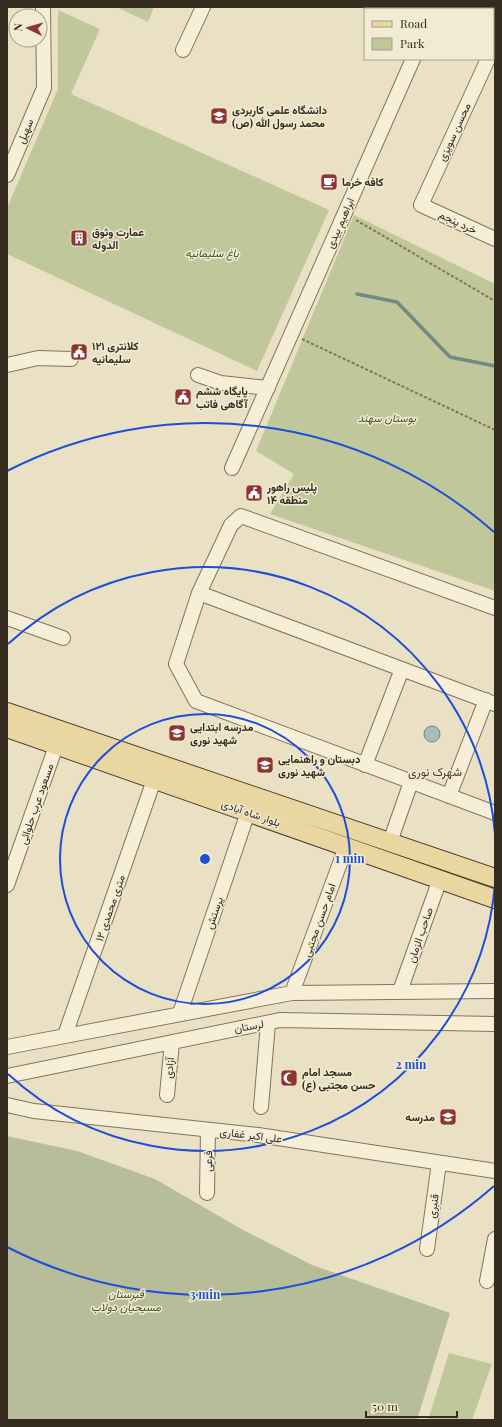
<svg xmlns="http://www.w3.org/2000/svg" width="502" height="1427" font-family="'Playfair Display',Vazirmatn,serif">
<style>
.green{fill:#c0c79a}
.cemetery{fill:#b7bd98}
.water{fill:#a6beb8;stroke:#6e8b85}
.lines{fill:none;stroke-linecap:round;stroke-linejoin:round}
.stream{stroke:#6e8b85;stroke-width:3.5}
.minor-casing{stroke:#83735c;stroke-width:16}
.major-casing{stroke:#524130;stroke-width:20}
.path{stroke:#83735c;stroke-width:2;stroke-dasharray:3 2;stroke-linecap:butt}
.minor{stroke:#f6eed7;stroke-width:14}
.major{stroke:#ead6a0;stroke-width:18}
.ring{fill:none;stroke:#1d4ed8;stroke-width:2}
.labels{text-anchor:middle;stroke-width:3;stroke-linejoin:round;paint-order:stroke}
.poi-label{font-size:11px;font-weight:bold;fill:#352b1f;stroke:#f2ebd4;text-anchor:start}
.street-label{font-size:11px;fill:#352b1f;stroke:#f2ebd4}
.park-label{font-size:11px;font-style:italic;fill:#444f27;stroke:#f2ebd4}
.neighbourhood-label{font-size:12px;fill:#5e3122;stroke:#f2ebd4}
.centre{fill:#1d4ed8;stroke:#f2ebd4;stroke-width:2}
.ring-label{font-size:12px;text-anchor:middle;font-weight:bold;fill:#1d4ed8;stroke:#f2ebd4;stroke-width:3;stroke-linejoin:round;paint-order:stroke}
</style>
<rect width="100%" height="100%" fill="#eae1c5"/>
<path class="green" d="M116,7H154L148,22Z
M58,10L100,29L71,94L329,210L257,371L7,254V208L58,89Z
M354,215L495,284V591L270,514L294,474L256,451Z
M449,1353L492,1364L472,1420H428Z"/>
<path class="cemetery" d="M7,1136L77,1151L155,1179L243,1230L312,1265L450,1313L417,1420H7Z"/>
<path class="water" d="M424 734a8 8 0 1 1 16 0a8 8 0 1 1-16 0Z"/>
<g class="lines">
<path class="stream" d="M357,294L397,302L450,357L495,366"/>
<g class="minor-casing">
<path id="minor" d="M435,9V7
M493,47L495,43
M183,50L203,7
M488,59L421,205L495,239
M7,175L44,88L43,7
M7,365L38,358L71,359
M198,375L221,383L268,388
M232,468L413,59
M199,593L495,704
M495,608L241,516L231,525L199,593L176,664L196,701L495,813
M7,618L63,638
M365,765L402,669
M449,796L486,700
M390,842L411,782
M7,885L56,746
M400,991L440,879
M292,993L346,847
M180,1013L248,812
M65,1035L154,780
M7,1047L292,993L495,991
M7,1076L280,1020L495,1024
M167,1095L172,1042
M7,1105L34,1111L258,1135L495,1171
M261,1107L268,1023
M207,1193L208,1130
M427,1249L439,1163
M487,1281L495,1239"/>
</g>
<g class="major-casing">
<path id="major" d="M7,712L495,878
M7,728L495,899"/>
</g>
<path class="path" d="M356,220L495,301
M302,339L495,430"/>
<use href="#minor" class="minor"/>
<use href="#major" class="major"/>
</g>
<g class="ring">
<circle cx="205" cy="859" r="145"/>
<path d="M495 884A291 291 0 0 1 8 1074M8 644A291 291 0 0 1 495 834"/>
<path d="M494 1186A436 436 0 0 1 7 1247M7 471A436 436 0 0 1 494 532"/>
</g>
<defs>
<g id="university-square" transform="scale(0.9)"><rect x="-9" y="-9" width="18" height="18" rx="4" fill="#8d3531" stroke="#f2ebd4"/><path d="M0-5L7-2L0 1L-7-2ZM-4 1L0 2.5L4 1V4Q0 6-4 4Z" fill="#fff"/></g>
<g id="cafe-square" transform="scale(0.9)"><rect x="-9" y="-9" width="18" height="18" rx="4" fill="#8d3531" stroke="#f2ebd4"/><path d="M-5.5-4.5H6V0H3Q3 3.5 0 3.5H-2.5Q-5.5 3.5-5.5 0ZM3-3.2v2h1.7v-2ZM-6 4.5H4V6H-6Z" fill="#fff"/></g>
<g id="building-square" transform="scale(0.9)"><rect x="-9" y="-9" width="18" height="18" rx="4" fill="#8d3531" stroke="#f2ebd4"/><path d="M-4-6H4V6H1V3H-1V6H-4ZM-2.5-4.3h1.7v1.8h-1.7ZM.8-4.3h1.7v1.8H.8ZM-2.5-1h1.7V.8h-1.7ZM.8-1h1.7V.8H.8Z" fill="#fff"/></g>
<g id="civic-square" transform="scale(0.9)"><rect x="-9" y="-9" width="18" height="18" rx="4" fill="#8d3531" stroke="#f2ebd4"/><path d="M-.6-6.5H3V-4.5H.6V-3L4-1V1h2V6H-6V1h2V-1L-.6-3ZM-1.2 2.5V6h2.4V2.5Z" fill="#fff"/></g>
<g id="school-square" transform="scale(0.9)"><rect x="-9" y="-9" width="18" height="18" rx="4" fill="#8d3531" stroke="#f2ebd4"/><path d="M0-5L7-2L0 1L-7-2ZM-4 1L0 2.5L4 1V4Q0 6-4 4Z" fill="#fff"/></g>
<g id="mosque-square" transform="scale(0.9)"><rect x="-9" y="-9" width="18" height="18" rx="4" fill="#8d3531" stroke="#f2ebd4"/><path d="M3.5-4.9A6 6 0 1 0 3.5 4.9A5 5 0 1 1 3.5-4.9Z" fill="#fff"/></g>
</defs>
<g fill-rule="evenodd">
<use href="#university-square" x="219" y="116"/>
<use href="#cafe-square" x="329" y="182"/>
<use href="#building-square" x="79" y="238"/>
<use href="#civic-square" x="79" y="352"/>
<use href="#civic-square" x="183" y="397"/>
<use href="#civic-square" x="254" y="493"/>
<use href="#school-square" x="177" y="733"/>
<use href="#school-square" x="265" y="765"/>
<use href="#mosque-square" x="289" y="1078"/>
<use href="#school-square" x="448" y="1117"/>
</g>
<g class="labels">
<g class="poi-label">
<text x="232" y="114">دانشگاه علمی کاربردی<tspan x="232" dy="13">محمد رسول الله (ص)</tspan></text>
<text x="342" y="186">کافه خرما</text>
<text x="92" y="236">عمارت وثوق<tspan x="92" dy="13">الدوله</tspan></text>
<text x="92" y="350">كلانتری ١٢١<tspan x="92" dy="13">سلیمانیه</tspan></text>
<text x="196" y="395">پایگاه ششم<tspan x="196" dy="13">آگاهی فاتب</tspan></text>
<text x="267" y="491">پلیس راهور<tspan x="267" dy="13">منطقه ۱۴</tspan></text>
<text x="190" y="731">مدرسه ابتدایی<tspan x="190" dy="13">شهید نوری</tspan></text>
<text x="278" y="763">دبستان و راهنمایی<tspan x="278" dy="13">شهید نوری</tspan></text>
<text x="302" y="1076">مسجد امام<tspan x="302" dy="13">حسن مجتبی (ع)</tspan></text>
<text x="435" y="1121" text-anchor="end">مدرسه</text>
</g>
<g class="street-label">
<text transform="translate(25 131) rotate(-67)" y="4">سهیل</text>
<text transform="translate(454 132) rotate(-65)" y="4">محسن سویزی</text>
<text transform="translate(458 222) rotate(25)" y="4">خرد پنجم</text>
<text transform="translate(340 223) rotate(-66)" y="4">ابراهیم بیدی</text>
<text transform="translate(36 804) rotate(-71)" y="4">مسعود عرب حلوائی</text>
<text transform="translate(251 813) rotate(19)" y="4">بلوار شاه آبادی</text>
<text transform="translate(110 908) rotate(-71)" y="4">۱۲ متری محمدی</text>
<text transform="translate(214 913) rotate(-71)" y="4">پرستش</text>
<text transform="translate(319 920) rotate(-70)" y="4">امام حسن مجتبی</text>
<text transform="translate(420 935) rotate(-71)" y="4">صاحب الزمان</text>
<text transform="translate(249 1026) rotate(-10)" y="4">لرستان</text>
<text transform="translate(169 1068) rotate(-85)" y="4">آزادی</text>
<text transform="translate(251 1135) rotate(7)" y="4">علی اکبر غفاری</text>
<text transform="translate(208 1161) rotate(-89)" y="4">فرعی</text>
<text transform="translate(433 1206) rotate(-82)" y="4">قنبری</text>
</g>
<g class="park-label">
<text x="212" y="257">باغ سلیمانیه</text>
<text x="387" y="422">بوستان سهند</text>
<text x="126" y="1298">قبرستان<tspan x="126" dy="13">مسیحیان دولاب</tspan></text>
</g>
<g class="neighbourhood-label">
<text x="435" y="776">شهرک نوری</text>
</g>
</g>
<circle cx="205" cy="859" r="6" class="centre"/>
<g class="ring-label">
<text x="350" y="863">1 min</text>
<text x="411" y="1069">2 min</text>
<text x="205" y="1299">3 min</text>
</g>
<rect width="502" height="1427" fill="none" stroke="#352b1f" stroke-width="16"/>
<rect x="364" y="8" width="130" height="52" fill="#f2ebd4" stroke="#a69e8c"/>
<rect x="372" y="21" width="20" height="6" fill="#ead6a0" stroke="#a69e8c"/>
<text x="400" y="28" font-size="12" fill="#352b1f">Road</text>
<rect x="372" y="38" width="20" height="12" fill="#c0c79a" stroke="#a69e8c"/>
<text x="400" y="48" font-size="12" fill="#352b1f">Park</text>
<g transform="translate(28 28) rotate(275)"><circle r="19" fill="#f2ebd4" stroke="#a69e8c"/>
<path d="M0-3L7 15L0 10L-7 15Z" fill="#8d3531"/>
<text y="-6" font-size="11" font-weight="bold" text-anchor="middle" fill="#352b1f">N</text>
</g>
<path d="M366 1411v6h91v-6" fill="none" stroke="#352b1f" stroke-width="2"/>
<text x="372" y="1411" font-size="12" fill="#352b1f" stroke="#f2ebd4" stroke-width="3" paint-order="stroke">50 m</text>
</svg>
